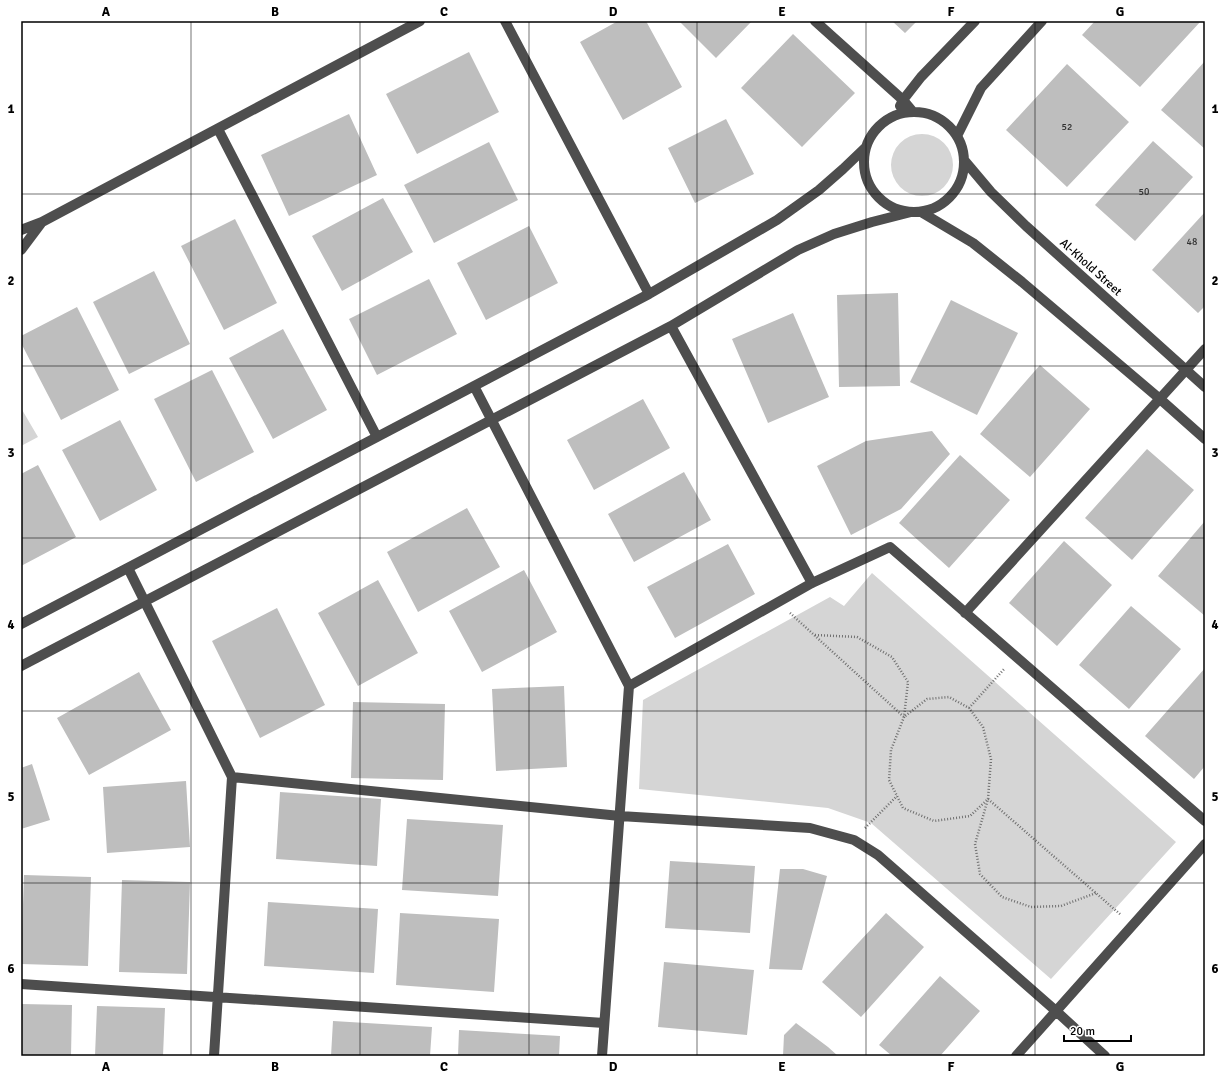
<svg xmlns="http://www.w3.org/2000/svg" width="1226" height="1077" font-family="Signika,sans-serif">
<style>
.green{fill:#d5d5d5}
.building{fill:#bebebe}
.lines{fill:none;stroke-linecap:round;stroke-linejoin:round}
.path{stroke:#707070;stroke-width:2.5;stroke-dasharray:1 2;stroke-linecap:butt}
.minor{stroke:#4e4e4e;stroke-width:10}
.grid{fill:none;stroke:#000;stroke-width:1;stroke-opacity:0.55}
.labels{text-anchor:middle;stroke-width:3.5;stroke-linejoin:round;paint-order:stroke}
.number-label{font-size:10px;fill:#303030}
.street-label{font-size:12px;fill:#000;stroke:#fff}
.neatline{fill:none;stroke:#000;stroke-width:1.5}
.grid-label{font-size:13px;text-anchor:middle;font-weight:bold;fill:#000}
</style>
<rect width="100%" height="100%" fill="#fff"/>
<path class="green" d="M891 165a31 31 0 1 1 62 0a31 31 0 1 1-62 0Z
M21,408L38,437L21,446Z
M872,573L1176,842L1051,979L871,823L828,808L639,789L643,700L830,597L844,606Z"/>
<path class="building" d="M618,21H646L682,87L623,120L580,42Z
M679,21H752L716,58Z
M892,21H917L905,33Z
M1095,21H1201L1140,87L1082,35Z
M793,34L855,93L802,147L741,88Z
M469,52L499,112L417,154L386,94Z
M1205,61V149L1161,110Z
M1067,64L1129,122L1067,187L1006,130Z
M349,114L377,175L289,216L261,155Z
M726,119L754,174L695,203L668,148Z
M1153,141L1193,177L1135,241L1095,205Z
M489,142L518,200L434,243L404,185Z
M383,198L413,252L342,291L312,236Z
M1205,212V306L1198,313L1152,270Z
M235,219L277,303L224,330L181,246Z
M529,226L558,283L486,320L457,263Z
M154,271L190,344L129,374L93,302Z
M429,279L457,334L377,375L349,319Z
M898,293L900,386L839,387L837,295Z
M951,300L1018,333L977,415L910,382Z
M77,307L119,390L61,420L21,343V336Z
M793,313L829,397L768,423L732,339Z
M283,329L327,410L273,439L229,358Z
M1040,365L1090,409L1030,477L980,434Z
M212,370L254,452L196,482L154,399Z
M643,399L670,448L594,490L567,440Z
M120,420L157,490L100,521L62,450Z
M932,431L950,454L901,509L851,535L817,466L866,441Z
M1147,449L1194,490L1132,560L1085,518Z
M960,455L1010,500L949,568L899,523Z
M38,465L76,537L21,566V474Z
M684,472L711,520L634,562L608,514Z
M467,508L500,567L418,612L387,552Z
M1205,521V616L1158,576Z
M1064,541L1112,585L1057,646L1009,603Z
M728,544L755,594L675,638L647,587Z
M524,570L557,632L482,672L449,611Z
M378,580L418,653L358,686L318,613Z
M1131,606L1181,649L1129,709L1079,665Z
M277,608L325,705L260,738L212,641Z
M1205,668V766L1194,779L1145,736Z
M139,672L171,730L89,775L57,718Z
M564,686L567,767L496,771L492,689Z
M353,702L445,704L443,780L351,778Z
M32,764L50,820L21,829V768Z
M186,781L190,847L107,853L103,787Z
M280,792L381,799L377,866L276,859Z
M407,819L503,825L498,896L402,890Z
M670,861L755,866L750,933L665,928Z
M780,869H803L827,876L802,970L769,969Z
M24,875L91,877L88,966L21,964Z
M122,880L190,882L187,974L119,972Z
M268,902L378,909L374,973L264,966Z
M400,913L499,919L494,992L396,985Z
M886,913L924,947L861,1017L822,982Z
M664,962L754,970L747,1035L658,1027Z
M940,976L980,1011L940,1056H892L879,1045Z
M21,1004L72,1005L71,1056H21Z
M97,1006L165,1008L163,1056H95Z
M333,1021L432,1027L430,1056H331Z
M796,1023L828,1047L838,1056H783L784,1035Z
M459,1030L560,1036L559,1056H458Z"/>
<g class="lines">
<path class="path" d="M790,613L904,717L927,699L949,697L969,708L983,727L991,759L988,799L975,844L980,874L1002,897L1031,907L1061,906L1096,893
M815,635L857,637L892,657L908,682L904,717L891,750L889,780L903,808L934,821L970,816L988,799L1121,915
M969,708L1005,668
M865,828L897,796"/>
<path class="minor" d="M505,21L649,294
M815,21L903,100L913,112
M900,106L903,100L921,77L975,21
M864 162a50 50 0 1 1 100 0a50 50 0 1 1-100 0Z
M218,129L377,437
M957,136L981,88L1042,21
M964,160L991,192L1026,226L1205,387
M921,212L973,243L1022,282L1160,399L1205,439
M21,230L42,222L420,21
M21,250L42,222
M671,326L812,583
M474,386L629,686L602,1056
M128,568L232,777L214,1056
M965,613L1205,349
M21,624L649,294L777,220L819,190L843,169L866,147
M21,666L671,326L798,250L834,234L872,222L911,212
M629,686L812,583L890,547L1205,821
M232,777L620,816L810,828L854,840L878,855L1056,1011L1105,1056
M21,984L604,1023
M1016,1056L1205,844"/>
</g>
<path class="grid" d="M191,21V1056M360,21V1056M529,21V1056M697,21V1056M866,21V1056M1035,21V1056M21,194H1205M21,366H1205M21,538H1205M21,711H1205M21,883H1205"/>
<g class="labels">
<g class="number-label">
<text x="1067" y="130">52</text>
<text x="1144" y="195">50</text>
<text x="1192" y="245">48</text>
</g>
<g class="street-label">
<text transform="translate(1091 267) rotate(42)" y="4">Al-Khold Street</text>
</g>
</g>
<rect width="1226" height="1077" fill="none" stroke="#ffffff" stroke-width="44"/>
<path d="M1064 1035v6h67v-6" fill="none" stroke="#000000" stroke-width="2"/>
<text x="1070" y="1035" font-size="12" fill="#000000" stroke="#ffffff" stroke-width="3" paint-order="stroke">20 m</text>
<rect x="22" y="22" width="1182" height="1033" class="neatline"/>
<g class="grid-label">
<text x="106" y="16">A</text>
<text x="275" y="16">B</text>
<text x="444" y="16">C</text>
<text x="613" y="16">D</text>
<text x="782" y="16">E</text>
<text x="951" y="16">F</text>
<text x="1120" y="16">G</text>
<text x="11" y="113">1</text>
<text x="1215" y="113">1</text>
<text x="11" y="285">2</text>
<text x="1215" y="285">2</text>
<text x="11" y="457">3</text>
<text x="1215" y="457">3</text>
<text x="11" y="629">4</text>
<text x="1215" y="629">4</text>
<text x="11" y="801">5</text>
<text x="1215" y="801">5</text>
<text x="11" y="973">6</text>
<text x="1215" y="973">6</text>
<text x="106" y="1071">A</text>
<text x="275" y="1071">B</text>
<text x="444" y="1071">C</text>
<text x="613" y="1071">D</text>
<text x="782" y="1071">E</text>
<text x="951" y="1071">F</text>
<text x="1120" y="1071">G</text>
</g>
</svg>
